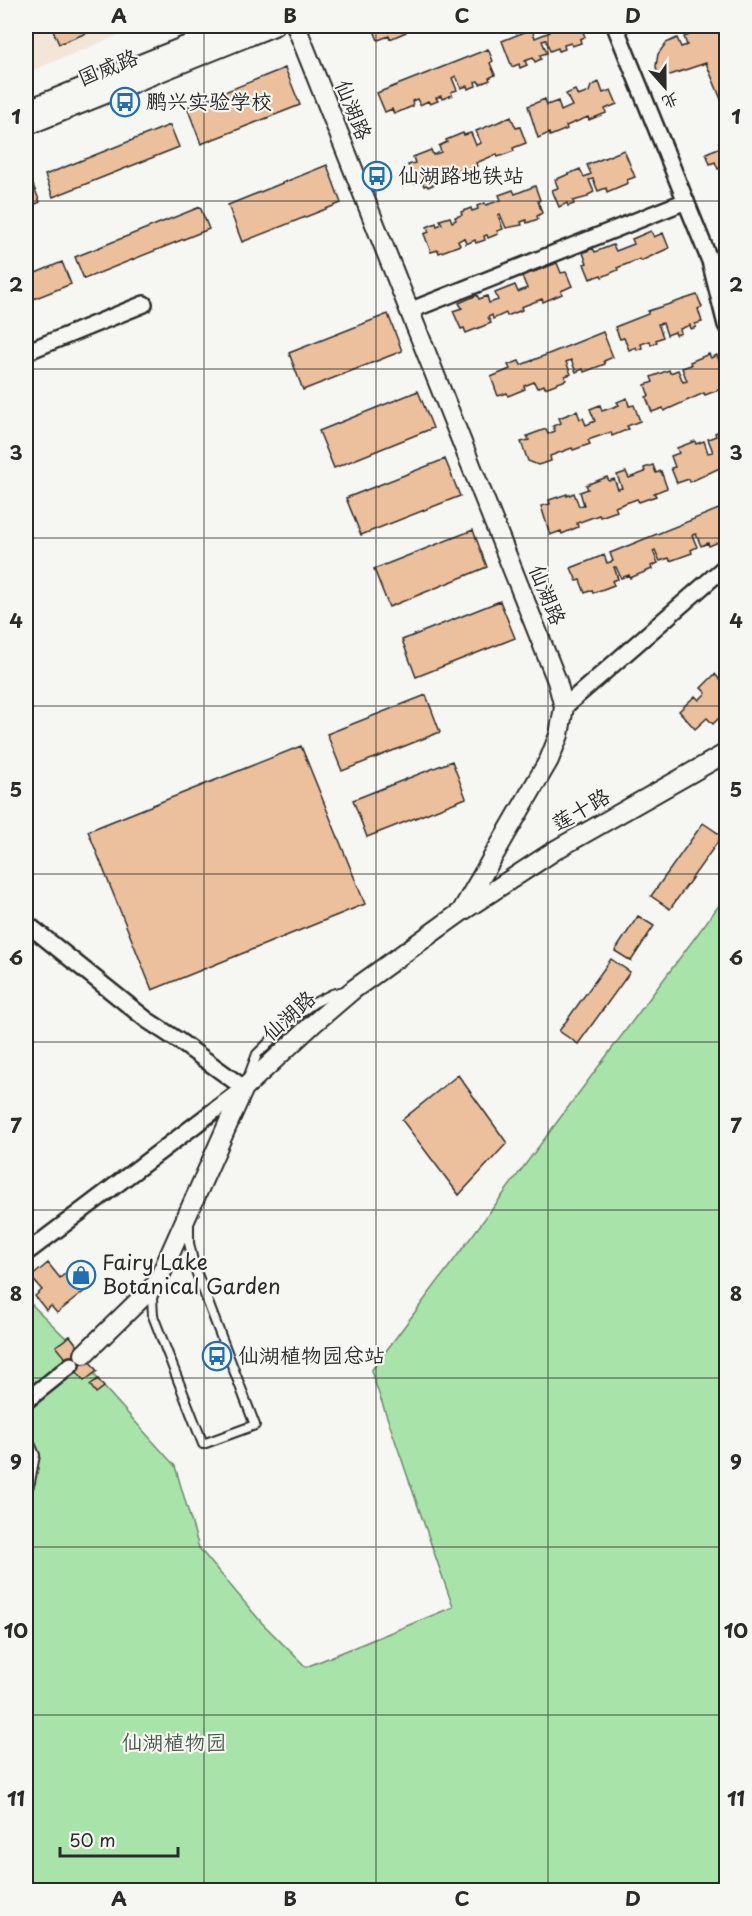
<svg xmlns="http://www.w3.org/2000/svg" width="752" height="1916" font-family="'Playpen Sans','LXGW WenKai TC',sans-serif">
<style>
.built{fill:#f3e6d8}
.green{fill:#a8e4aa;stroke:#6a886a;stroke-width:1.5}
.building{fill:#ecc09c;stroke:#2b2b2b;stroke-width:1.5}
.lines{fill:none;stroke-linecap:round;stroke-linejoin:round}
.service-casing{stroke:#2b2b2b;stroke-width:12}
.minor-casing{stroke:#2b2b2b;stroke-width:20}
.tertiary-casing{stroke:#2b2b2b;stroke-width:22}
.service{stroke:#f6f6f2;stroke-width:8}
.minor{stroke:#f6f6f2;stroke-width:15}
.tertiary{stroke:#f6f6f2;stroke-width:18}
.grid{fill:none;stroke:#2b2b2b;stroke-width:1.5;stroke-opacity:0.55}
.labels{text-anchor:middle;stroke-width:4.5;stroke-linejoin:round;paint-order:stroke}
.street-label{font-size:21px;fill:#2b2b2b;stroke:#f6f6f2}
.poi-label{font-size:21px;fill:#2b2b2b;stroke:#f6f6f2;text-anchor:start}
.park-label{font-size:21px;fill:#4a594b;stroke:#f6f6f2}
.neatline{fill:none;stroke:#2b2b2b;stroke-width:2}
.grid-label{font-size:20px;text-anchor:middle;font-weight:bold;fill:#2b2b2b}
</style>
<rect width="100%" height="100%" fill="#f6f6f2"/>
<filter id="ink" filterUnits="userSpaceOnUse"><feTurbulence type="fractalNoise" baseFrequency=".0167" numOctaves="2"/><feDisplacementMap in="SourceGraphic" scale="12" xChannelSelector="R" yChannelSelector="G"/><feConvolveMatrix kernelMatrix="1 2 1 2 8 2 1 2 1" color-interpolation-filters="sRGB"/></filter>
<g filter="url(#ink)">
<path class="built" d="M26,26H141L26,73Z"/>
<path class="green" d="M726,896V1890H26V1299L66,1338L70,1336L97,1371L94,1374L104,1387L175,1466L199,1548L262,1623L306,1667L453,1607L371,1371Z"/>
<path class="building" d="M51,26H104L59,44Z
M372,26H413L405,29L406,32L390,39L389,36L378,40Z
M547,26H581L585,37L580,39L581,43L572,46L571,43L564,45L565,49L559,51L558,48L550,51L546,40L542,41L547,53L540,55L541,59L535,62L533,58L525,61L527,65L520,68L519,64L512,67L502,41L532,29L535,38L550,32Z
M711,26L713,32L718,30L716,26H726V53L721,55L726,68V108L725,109L706,63L658,79L656,66L658,54L666,43L677,38L681,47L687,45L684,37Z
M488,49L493,61L490,63L495,75L489,78L490,80L480,84L478,81L475,82L476,86L468,89L467,86L461,88L456,76L452,78L457,90L451,92L452,95L442,99L441,96L436,98L438,101L430,104L428,101L420,105L417,99L412,101L413,106L394,114L392,109L385,112L377,93Z
M285,68L300,105L201,144L187,107Z
M599,82L603,93L611,90L617,104L605,109L606,113L589,120L588,117L566,126L567,129L550,136L549,133L538,138L528,106L545,99L547,105L558,101L561,111L572,106L566,94L575,90L578,96L589,92L591,86Z
M511,117L516,128L520,127L526,143L513,148L514,151L498,157L497,154L476,163L477,166L460,173L459,170L447,174L446,171L442,172L444,177L441,178L442,181L428,187L427,185L424,186L422,181L415,184L408,165L415,163L413,157L431,150L433,155L441,152L439,146L447,142L446,140L463,133L464,135L471,133L476,145L481,143L476,131Z
M170,125L179,147L53,197L45,175Z
M726,139V168L721,170L720,168L718,169L715,162L710,164L706,153L721,147L719,142Z
M624,150L635,177L627,180L628,183L607,192L606,188L598,191L593,179L589,180L594,192L588,195V197L573,201L574,204L568,206L567,203L559,207L552,190L558,188L555,180L580,169L584,177L591,174L587,165Z
M327,165L341,203L242,242L228,205Z
M31,180L40,202L26,208V182Z
M535,186L540,200L538,201L542,213L537,216L538,219L527,223L526,220L521,222L522,225L506,228L500,214L498,215L503,229L497,231L498,234L488,238L487,235L484,236L485,240L476,243L475,240L466,244L464,238L458,241L460,245L439,253L438,250L431,252L424,234L429,232L427,227L436,223L437,226L442,224L440,220L450,217L452,222L456,220L455,217L462,215L461,212L471,208L472,211L478,209L477,206L485,203L486,205L501,200L499,195L513,190L515,194Z
M200,207L209,229L84,279L75,257Z
M651,231L654,237L663,233L669,248L641,261L640,259L617,268L618,270L602,277L601,275L590,279L584,264L587,263L583,253L593,248L595,252L613,245L616,251L634,244L632,239Z
M62,262L71,284L26,302V277Z
M557,263L561,273L566,272L572,286L561,291L562,294L543,302L542,299L521,307L522,310L507,316L506,313L493,319L492,315L488,317L491,323L466,333L464,328L461,329L453,311L462,308L459,303L477,295L479,299L487,296L489,303L498,300L495,293L515,285L518,292L527,288L521,274L530,271L531,273Z
M697,295L702,307L698,309L702,322L695,324L696,327L691,329L690,325L680,329L681,333L676,335L675,332L667,335L663,323L658,324L663,337L656,340L657,342L651,345L650,341L641,344L642,348L637,350L636,347L629,350L624,338L620,339L615,327L648,314V311Z
M388,314L402,351L303,390L289,353Z
M603,332L613,357L604,361L605,364L584,372L583,369L576,372L571,360L566,362L571,374L565,376L566,380L545,388L544,385L537,388L534,382L524,386L525,389L508,396L507,393L498,396L491,377L510,369L508,365L519,361L521,365Z
M709,354L711,358L717,355L726,379V387L705,395L704,393L664,411L663,408L652,412L646,397L649,396L645,385L653,382L651,377L669,370L670,373L678,370L683,382L687,381L682,368L691,365L690,362Z
M418,391L433,428L334,468L319,431Z
M627,398L629,406L634,405L640,421L627,426L629,429L612,436L611,432L588,440L590,444L573,450L572,448L550,456L551,461L538,465L528,461L521,442L529,440L527,436L546,429L548,434L555,431L553,426L561,423L559,418L577,411L580,419L583,418L586,425L595,421L590,409L600,405L602,411L619,405L617,402Z
M726,428V465L690,482L689,479L677,483L671,468L675,467L671,456L679,453L677,448L695,441L696,444L704,441L708,453L713,452L708,439L716,436L715,433Z
M445,459L460,496L361,535L346,498Z
M653,465L656,473L661,471L667,488L654,493L656,496L639,502L637,499L615,507L617,511L600,517L599,515L577,523L578,527L562,534L561,531L550,535L541,506L550,504L549,500L567,494V496L574,493L579,506L584,505L580,492L588,489L586,485L607,477L609,481L614,479L618,489L622,488L617,475L626,472L629,478L645,472L644,468Z
M726,506V539L709,546L708,543L701,546L696,534L692,535L697,547L691,550L692,553L670,561L669,558L660,561L655,550L653,551L658,563L651,566L652,569L630,578L629,575L621,578L616,567H614L618,579L612,581L614,585L593,593L592,590L585,593L580,580L577,581L571,568L604,555L607,563L613,561L610,553Z
M473,530L487,567L389,607L374,569Z
M500,601L515,638L416,677L402,640Z
M715,674L720,680L726,674V711L713,724L707,718L695,729L679,711L695,696L699,700L706,693L701,688Z
M426,695L440,732L342,771L327,734Z
M301,746L365,904L152,990L88,831Z
M452,761L466,798L367,837L353,800Z
M703,823L722,836L670,909L651,896Z
M638,916L654,926L631,961L615,951Z
M611,959L630,972L578,1044L559,1031Z
M458,1075L507,1143L459,1195L402,1120Z
M48,1263L60,1278L78,1263L87,1274L78,1281L86,1290L57,1313L51,1306L46,1310L35,1296L42,1290L31,1277Z
M70,1336L97,1371L84,1381L56,1346Z
M98,1379L104,1387L96,1393L90,1385Z"/>
<g class="lines">
<g class="service-casing">
<path id="service" d="M248,1078L257,1054L297,1015L314,1003L332,994L344,991
M154,1293L152,1298L153,1316L203,1444L255,1425L194,1266L189,1243V1225
M26,1434L35,1455L30,1482L26,1493"/>
</g>
<g class="minor-casing">
<path id="minor" d="M615,26L710,261L726,325
M409,311L686,201
M26,352L144,304
M564,707L726,566
M26,923L147,1020L179,1041L244,1088L26,1253
M26,1401L71,1365"/>
</g>
<g class="tertiary-casing">
<path id="tertiary" d="M296,26L557,681L564,707L559,735L549,760L461,912
M26,110L235,26
M26,126L274,26
M84,1354L157,1283L244,1088L313,1024L354,989L461,912L557,849L726,753"/>
</g>
<use href="#service" class="service"/>
<use href="#minor" class="minor"/>
<use href="#tertiary" class="tertiary"/>
</g>
</g>
<path class="grid" d="M204,26V1890M376,26V1890M548,26V1890M26,201H726M26,369H726M26,538H726M26,706H726M26,874H726M26,1042H726M26,1210H726M26,1378H726M26,1547H726M26,1715H726"/>
<defs>
<g id="bus-ring" transform="scale(1.5)"><circle r="9.5" fill="#f6f6f2" stroke="#1f6fb2" stroke-width="1.5"/><path d="M-5-6H5V4H4V6H2V4H-2V6H-4V4H-5ZM-3.5-4V0h7V-4ZM-3.5 1.2v1.5H-2V1.2ZM2 1.2v1.5H3.5V1.2Z" fill="#1f6fb2"/></g>
<g id="shop-ring" transform="scale(1.5)"><circle r="9.5" fill="#f6f6f2" stroke="#1f6fb2" stroke-width="1.5"/><path d="M-5-2.5h2.3a2.7 3.5 0 0 1 5.4 0H5L5.5 6h-11ZM-1.5-2.5h3a1.5 2.3 0 0 0-3 0Z" fill="#1f6fb2"/></g>
</defs>
<g fill-rule="evenodd">
<use href="#bus-ring" x="125" y="102"/>
<use href="#bus-ring" x="377" y="176"/>
<use href="#shop-ring" x="81" y="1275"/>
<use href="#bus-ring" x="217" y="1356"/>
</g>
<g class="labels">
<g class="street-label">
<text transform="translate(108 68) rotate(-22)" y="7">国威路</text>
<text transform="translate(353 110) rotate(68)" y="7">仙湖路</text>
<text transform="translate(547 595) rotate(68)" y="7">仙湖路</text>
<text transform="translate(581 810) rotate(-30)" y="7">莲十路</text>
<text transform="translate(289 1016) rotate(-42)" y="7">仙湖路</text>
</g>
<g class="poi-label">
<text x="146" y="109">鹏兴实验学校</text>
<text x="398" y="183">仙湖路地铁站</text>
<text x="102" y="1270">Fairy Lake<tspan x="102" dy="24">Botanical Garden</tspan></text>
<text x="238" y="1363">仙湖植物园总站</text>
</g>
<g class="park-label">
<text x="174" y="1750">仙湖植物园</text>
</g>
</g>
<rect width="752" height="1916" fill="none" stroke="#f6f6f2" stroke-width="66"/>
<g transform="translate(665 87) rotate(159)" stroke="#f6f6f2" stroke-width="4.5" paint-order="stroke">
<path d="M0-4.5L10 22L0 15L-10 22Z" fill="#2b2b2b"/>
<text y="-9" font-size="16" font-weight="bold" text-anchor="middle" fill="#2b2b2b">北</text>
</g>
<path d="M60 1847v9h118v-9" fill="none" stroke="#2b2b2b" stroke-width="3"/>
<text x="69" y="1847" font-size="18" fill="#2b2b2b" stroke="#f6f6f2" stroke-width="4.5" paint-order="stroke">50 m</text>
<rect x="33" y="33" width="686" height="1850" class="neatline"/>
<g class="grid-label">
<text x="119" y="23">A</text>
<text x="290" y="23">B</text>
<text x="462" y="23">C</text>
<text x="633" y="23">D</text>
<text x="16" y="124">1</text>
<text x="736" y="124">1</text>
<text x="16" y="292">2</text>
<text x="736" y="292">2</text>
<text x="16" y="460">3</text>
<text x="736" y="460">3</text>
<text x="16" y="628">4</text>
<text x="736" y="628">4</text>
<text x="16" y="797">5</text>
<text x="736" y="797">5</text>
<text x="16" y="965">6</text>
<text x="736" y="965">6</text>
<text x="16" y="1133">7</text>
<text x="736" y="1133">7</text>
<text x="16" y="1301">8</text>
<text x="736" y="1301">8</text>
<text x="16" y="1469">9</text>
<text x="736" y="1469">9</text>
<text x="16" y="1638">10</text>
<text x="736" y="1638">10</text>
<text x="16" y="1806">11</text>
<text x="736" y="1806">11</text>
<text x="119" y="1906">A</text>
<text x="290" y="1906">B</text>
<text x="462" y="1906">C</text>
<text x="633" y="1906">D</text>
</g>
</svg>
